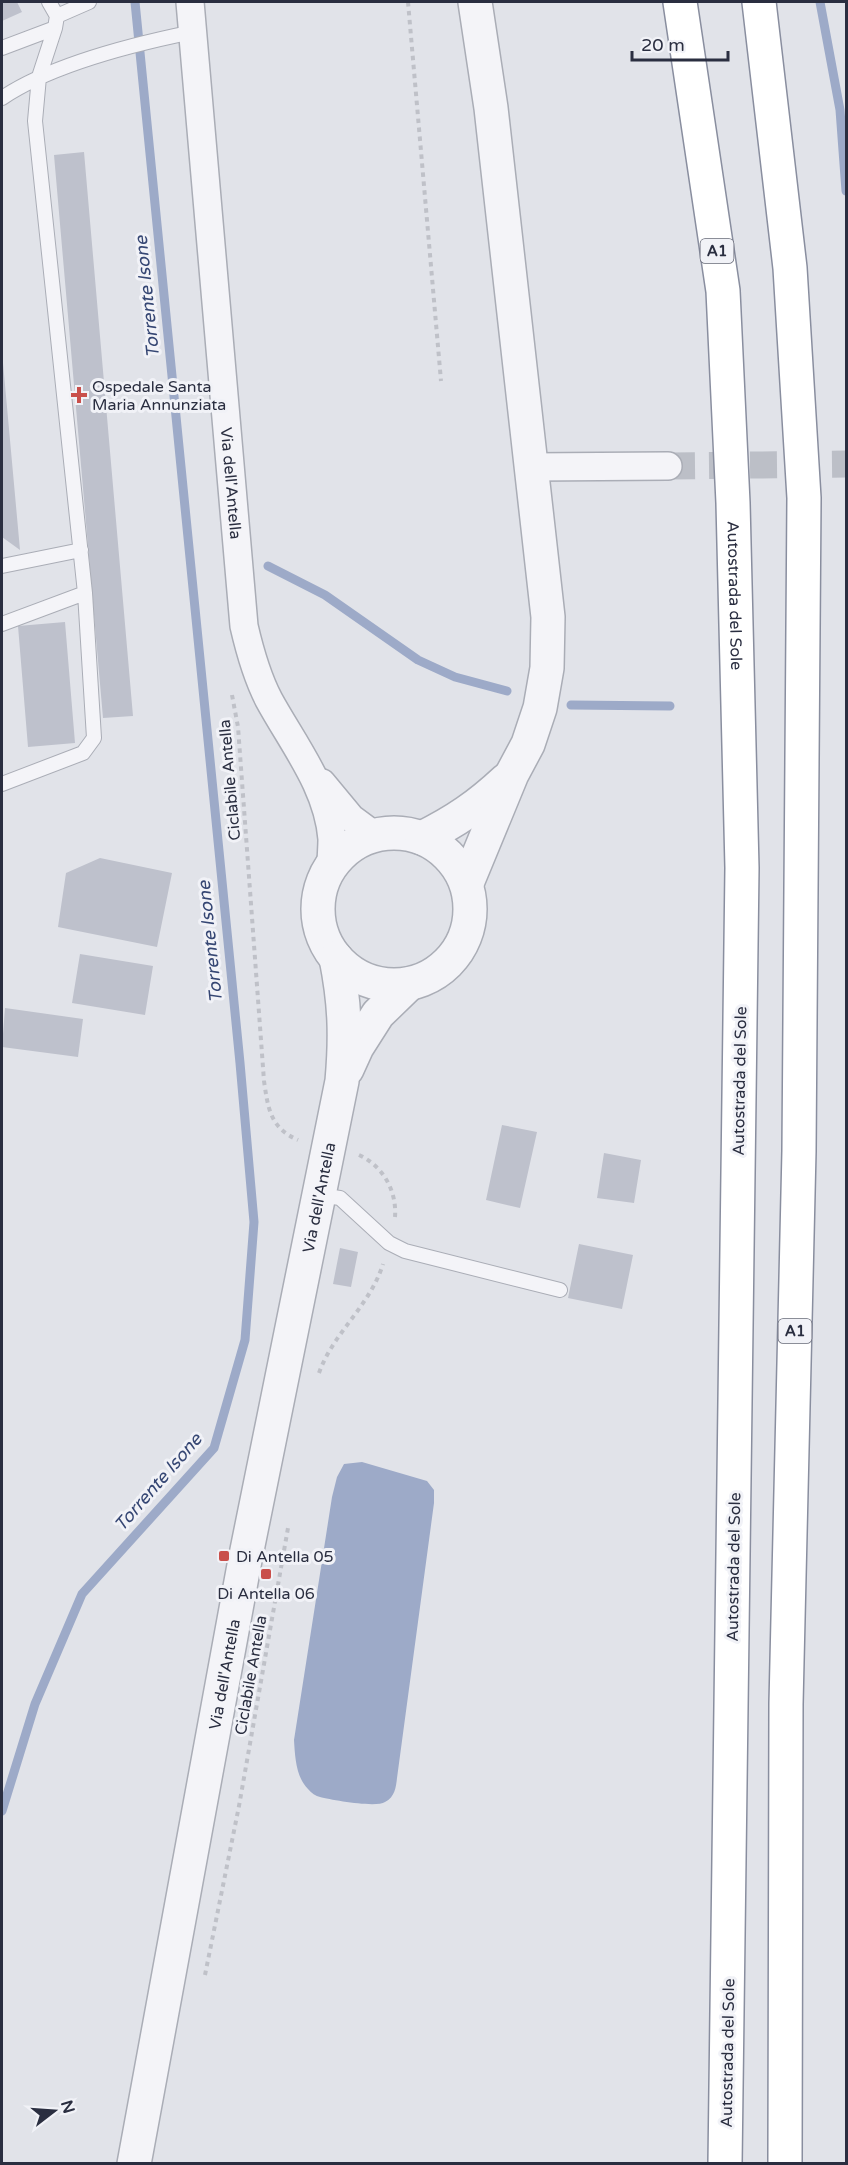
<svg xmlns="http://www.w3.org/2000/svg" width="848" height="2165" font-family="'Varela Round',sans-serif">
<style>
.water{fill:#9daac8}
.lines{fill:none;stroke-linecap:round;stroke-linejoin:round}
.stream{stroke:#9daac8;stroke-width:9}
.building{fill:#bec1cc}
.minor-tunnel{stroke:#bcbfc7;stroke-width:27;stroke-dasharray:27 14;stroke-linecap:butt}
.service-casing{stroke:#aaadb6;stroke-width:16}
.minor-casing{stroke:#aaadb6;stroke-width:30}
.tertiary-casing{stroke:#aaadb6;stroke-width:36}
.motorway-casing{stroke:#898e9f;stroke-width:36}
.path{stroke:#bfc1c8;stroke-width:4;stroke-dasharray:4.5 4.5;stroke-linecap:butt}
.service{stroke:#f4f4f8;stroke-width:14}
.minor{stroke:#f4f4f8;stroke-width:27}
.tertiary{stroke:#f4f4f8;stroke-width:33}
.motorway{stroke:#fff;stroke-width:33}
.poi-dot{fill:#c94f4b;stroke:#f1f2f7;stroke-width:2}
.labels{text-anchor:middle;stroke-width:6;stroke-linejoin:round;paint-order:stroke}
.shield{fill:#f1f2f7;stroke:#666977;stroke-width:1.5}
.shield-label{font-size:15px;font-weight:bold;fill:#2a2e40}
.poi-label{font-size:16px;fill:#2a2e40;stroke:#f1f2f7;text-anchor:start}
.street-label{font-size:16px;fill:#2a2e40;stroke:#f1f2f7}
.water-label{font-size:18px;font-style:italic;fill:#354673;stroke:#f1f2f7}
</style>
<rect width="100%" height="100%" fill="#e1e3e9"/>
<path class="water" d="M362,1462L427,1481L434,1490V1503L397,1778C396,1787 395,1797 385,1802C376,1808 332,1800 320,1797C316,1796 311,1793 308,1789C296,1777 295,1757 294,1740L332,1497L337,1477L344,1464Z"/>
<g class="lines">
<path class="stream" d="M820,2L840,110L846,191
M268,566L325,595L418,660L455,677L507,691
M571,705L670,706
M2,1811L35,1704L82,1594L214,1448L245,1340L254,1222L240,1063L135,2"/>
</g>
<path class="building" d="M2,2H17L22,12L2,21Z
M84,152L133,716L103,718L54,155Z
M2,363H3L20,550L2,537Z
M65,622L75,743L28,747L18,626Z
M100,858L172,873L157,947L58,927L66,873Z
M80,954L153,966L145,1015L72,1003Z
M5,1008L83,1019L78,1057L2,1047Z
M502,1125L537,1132L520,1208L486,1200Z
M604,1153L641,1160L634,1203L597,1198Z
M579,1244L633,1255L622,1309L568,1298Z
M340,1248L358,1252L351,1287L333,1284Z"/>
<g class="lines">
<path class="minor-tunnel" d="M668,466L846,464"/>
<g class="service-casing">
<path id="service" d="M49,2L57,16
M2,48L55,28
M2,98C51,65 134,44 193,32
M2,566L81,550
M2,624L85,593
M2,784L83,753L94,738L85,593L35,121L39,77L55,28L57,16L89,2
M318,1195L340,1198L389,1243L405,1251L560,1290"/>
</g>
<g class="minor-casing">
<g id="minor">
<path id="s1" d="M190,2L244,626C250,652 257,677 269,700C293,744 328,787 332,839C332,848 331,857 331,867"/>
<path d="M532,467L668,466"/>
<path d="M322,783L351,818L374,835"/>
</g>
</g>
<g class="tertiary-casing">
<g id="tertiary">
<circle cx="394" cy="909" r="76"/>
<path d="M422,838C456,821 478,806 506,780"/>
<path d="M467,883L512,774L528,744L540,708L547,668L548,617L491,108L475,2"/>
<path d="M347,1069L357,1047L378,1014L409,984"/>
<path id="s2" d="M134,2164L245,1560L342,1081C346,1036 345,1003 336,958"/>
</g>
</g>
<g class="motorway-casing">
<g id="motorway">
<path id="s3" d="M680,2L723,291L733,503L742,868L725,2164"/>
<path d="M759,2L790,268L804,498L799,1151L786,1704L785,2164"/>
</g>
</g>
<path class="path" d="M408,2L441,381
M232,695L238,727L264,1081C268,1108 270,1128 298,1140
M359,1155C383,1166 397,1191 395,1217
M319,1373C333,1333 370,1306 383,1264
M205,1975L239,1806L288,1528"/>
<use href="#service" class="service"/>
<use href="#minor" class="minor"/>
<use href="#tertiary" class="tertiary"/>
<use href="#motorway" class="motorway"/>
</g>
<g class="poi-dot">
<path d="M76 386h6v6h6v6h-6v6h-6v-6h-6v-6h6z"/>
<rect x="218" y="1550" width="12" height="12" rx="3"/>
<rect x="260" y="1568" width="12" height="12" rx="3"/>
</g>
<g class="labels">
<g class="shield">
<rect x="700.5" y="239" width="33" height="24" rx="4.5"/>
<rect x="778.5" y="1319" width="33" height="24" rx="4.5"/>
</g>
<g class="shield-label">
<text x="717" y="256">A1</text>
<text x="795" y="1336">A1</text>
</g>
<g class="poi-label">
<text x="92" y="392">Ospedale Santa<tspan x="92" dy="18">Maria Annunziata</tspan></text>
<text x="236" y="1562">Di Antella 05</text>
<text x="266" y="1599" text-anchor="middle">Di Antella 06</text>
</g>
<g class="street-label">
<text dy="6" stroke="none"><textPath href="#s1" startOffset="483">Via dell'Antella</textPath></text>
<text dy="6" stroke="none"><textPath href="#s3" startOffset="597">Autostrada del Sole</textPath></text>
<text transform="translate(229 780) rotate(-95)" y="6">Ciclabile Antella</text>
<text transform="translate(739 1081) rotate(-89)" y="6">Autostrada del Sole</text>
<text dy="6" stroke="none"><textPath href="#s2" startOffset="984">Via dell'Antella</textPath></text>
<text transform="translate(733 1567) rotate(-89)" y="6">Autostrada del Sole</text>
<text dy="6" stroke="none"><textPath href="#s2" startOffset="498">Via dell'Antella</textPath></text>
<text transform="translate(250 1675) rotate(-80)" y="6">Ciclabile Antella</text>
<text transform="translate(727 2053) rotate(-89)" y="6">Autostrada del Sole</text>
</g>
<g class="water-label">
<text transform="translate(147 297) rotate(-96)" y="6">Torrente Isone</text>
<text transform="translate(210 942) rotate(-96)" y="6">Torrente Isone</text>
<text transform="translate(158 1482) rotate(-49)" y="6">Torrente Isone</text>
</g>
</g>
<rect width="848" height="2165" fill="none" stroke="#2a2e40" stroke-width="6"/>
<g transform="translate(54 2111) rotate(73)" stroke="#f1f2f7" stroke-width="4.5" paint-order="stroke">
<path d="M0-4.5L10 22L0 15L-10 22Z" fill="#2a2e40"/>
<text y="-9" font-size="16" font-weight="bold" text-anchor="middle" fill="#2a2e40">N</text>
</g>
<path d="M632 51v9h96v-9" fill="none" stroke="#2a2e40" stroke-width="3"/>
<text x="641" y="51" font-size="18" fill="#2a2e40" stroke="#f1f2f7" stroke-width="4.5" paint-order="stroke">20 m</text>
</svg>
